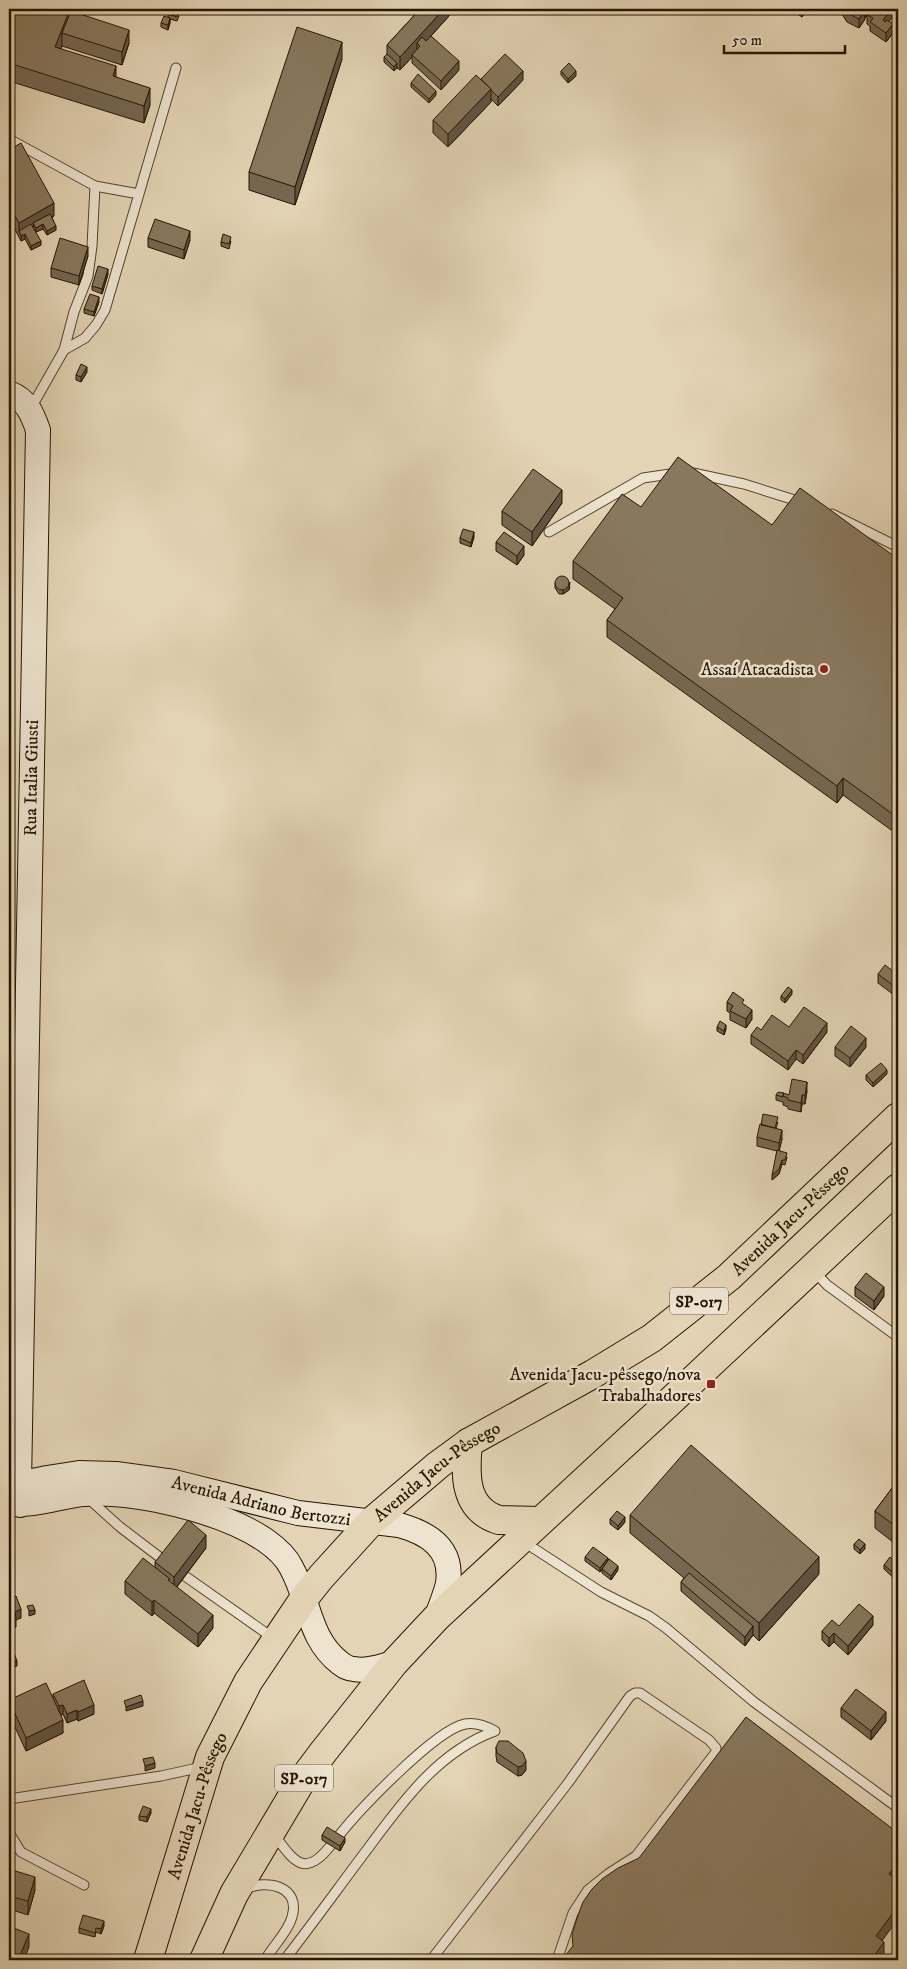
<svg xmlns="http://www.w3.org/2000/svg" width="907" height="1969" font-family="'IM FELL DW Pica',serif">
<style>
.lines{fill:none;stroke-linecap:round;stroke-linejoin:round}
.lane-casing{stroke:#54452d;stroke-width:11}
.secondary-casing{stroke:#251500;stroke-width:26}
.highway-casing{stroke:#251500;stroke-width:30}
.lane{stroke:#ede3cf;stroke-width:9}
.secondary{stroke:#ede3cf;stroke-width:24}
.highway{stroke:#e3d4b5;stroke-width:28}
.wall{fill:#756751;stroke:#251500}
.shaded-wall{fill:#5f5442;stroke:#251500}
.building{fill:#88785e;stroke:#251500}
.poi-dot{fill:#8f2418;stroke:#ede3cf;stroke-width:2}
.labels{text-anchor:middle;stroke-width:5;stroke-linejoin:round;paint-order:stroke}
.shield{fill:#ede3cf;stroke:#61533e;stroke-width:1}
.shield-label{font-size:16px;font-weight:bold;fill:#251500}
.poi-label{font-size:18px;fill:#251500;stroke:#ede3cf;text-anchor:end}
.street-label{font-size:18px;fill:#251500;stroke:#ede3cf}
</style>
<rect width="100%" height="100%" fill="#e3d4b5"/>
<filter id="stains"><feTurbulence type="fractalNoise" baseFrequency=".004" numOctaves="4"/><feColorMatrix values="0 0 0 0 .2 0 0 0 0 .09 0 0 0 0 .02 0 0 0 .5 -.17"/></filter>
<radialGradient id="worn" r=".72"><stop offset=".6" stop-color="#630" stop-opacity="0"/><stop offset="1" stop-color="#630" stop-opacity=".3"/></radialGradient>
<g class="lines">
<g class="lane-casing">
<path id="lane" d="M9,139L95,186L139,194L105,310L96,325L85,338L64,350L31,408
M139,194L176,68
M64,350L74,312L88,276L92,246L95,186
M693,473L744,484L801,502
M832,514L898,547
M549,532L643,478L677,473
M814,1271L827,1285L898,1337
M89,1499L120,1527L166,1562
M524,1542L601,1592L649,1616L666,1628L754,1702L898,1808
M185,1576L273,1638
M9,1799L161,1776L202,1767
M9,1825L10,1834L21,1852L84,1885
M273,1833C293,1860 304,1880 331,1845
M337,1838C358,1811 435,1730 465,1724C475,1722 486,1726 495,1731
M245,1889C267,1879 301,1886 292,1917C288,1932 273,1946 265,1960
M286,1958C313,1923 339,1887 366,1851C401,1804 437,1752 495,1731
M431,1960L568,1783L630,1696L635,1693H640L709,1740L716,1748V1752L636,1856L608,1874L588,1890L573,1913L557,1960"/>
</g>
<g class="secondary-casing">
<g id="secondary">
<path d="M9,393C27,400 32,413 38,430L19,1484L20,1505"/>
<path id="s1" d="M9,1494L19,1484L47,1478L79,1473L116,1474L174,1482L298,1513L399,1525C428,1533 453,1548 448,1583C446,1594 440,1606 437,1617"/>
<path d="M9,1502C33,1508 59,1496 83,1494C135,1490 222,1511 265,1540C275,1547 285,1555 291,1567C310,1601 308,1638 340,1663C344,1666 348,1669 354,1669C367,1672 381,1666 394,1663"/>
</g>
</g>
<g class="highway-casing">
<g id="highway">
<path d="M468,1443C465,1473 463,1509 499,1520L540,1521"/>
<path id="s2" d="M148,1960L210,1757L248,1682L305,1597L321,1577L370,1523L438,1465L468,1443L593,1374L652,1338L729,1277L898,1117"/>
<path d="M204,1960L234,1894L300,1783L324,1751L394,1663L437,1617L661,1410L898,1188"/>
</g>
</g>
<use href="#lane" class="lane"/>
<use href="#secondary" class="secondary"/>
<use href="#highway" class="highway"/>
</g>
<path class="wall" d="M9,9H77L76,12L129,43L122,65L62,46L61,49L116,77L150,105L144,123L9,81Z
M420,9H454L452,11L449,9V16L431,36L459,70L441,90L412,63V57L400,70L397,68L394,71L384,62V57L387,54V45Z
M790,9H808L802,17Z
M842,9H898V10L889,21L893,33L886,42L870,31V26L867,24V16L865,17V19L859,28L847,22L842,14Z
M168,14L179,16L177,21L170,19V23L168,30L161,27V23L168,18Z
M342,59L295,205L249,190V172Z
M561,71L576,76L568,83L561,75Z
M481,79L523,80L498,106L491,99V102L448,147L433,133V120Z
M411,83L436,95L429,103L411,87Z
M9,150L54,216L52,217L56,230L47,235L43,229L36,232L33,228L41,245L31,250L25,239L21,241L9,218Z
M148,238L190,240L184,259L148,247Z
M231,241L229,249L221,246V242Z
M88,256L79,285L51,277V268Z
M108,274L102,294L92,290V286Z
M99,302L94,316L84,313V309Z
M87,372L81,382L76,380V375Z
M562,503L532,546L502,525V511Z
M641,507L772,525L898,559V835L843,795L837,803L607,637V620L615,609L573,579V561Z
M474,537L471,547L460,543V538Z
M496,542L524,555L517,565L496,551Z
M555,583L570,587L569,590L563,594H559L555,588Z
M9,901H10V935H9Z
M9,945L14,946V960H9Z
M878,974L898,975V998L878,983Z
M9,983H11L10,1033L9,1032Z
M792,994L785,1003L781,1000V996Z
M727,1002L744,1005L752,1019L746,1028L730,1020V1013L727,1011Z
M717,1027L726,1029L724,1035L717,1031Z
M789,1027L827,1032L803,1064L796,1059L788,1070L751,1044V1035L761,1030Z
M835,1047H866L850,1067L835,1056Z
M887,1074L873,1087L866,1080V1075Z
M807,1091L805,1104H802L801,1112L788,1109V1107L783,1105V1102L776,1100V1095L784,1094L789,1095Z
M778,1122L776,1129L782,1139L779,1150L787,1157L785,1165L782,1164L779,1174L772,1180L777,1151L757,1146V1137Z
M855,1287L884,1296L874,1310L855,1296Z
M898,1480V1546L875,1528V1511Z
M630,1515L819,1574L759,1641L753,1635L745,1646L681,1591V1582L684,1578L630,1533Z
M610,1519L625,1522L618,1530L610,1524Z
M854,1544L865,1549L860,1554L854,1549Z
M206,1548L177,1587L213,1628L198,1647L154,1613L152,1616L125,1594V1581L155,1567V1562Z
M585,1557L608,1561L618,1570L611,1580L602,1573V1570L600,1572L585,1561Z
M884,1565H898V1580L897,1581L884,1569Z
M873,1625L848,1655L834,1642L829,1647L822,1640V1631Z
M53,1694L94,1714L78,1721L77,1719L67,1723L63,1714L61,1715L63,1733L26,1751L9,1714V1700L53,1698Z
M841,1708L886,1721L871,1740L841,1717Z
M496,1747L526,1770L522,1775L518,1776L497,1762L496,1756Z
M151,1813L147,1822L139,1820V1816Z
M322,1835L345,1842L340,1851L322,1840Z
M9,1869L35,1890L28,1915L9,1909Z
M104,1926L101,1934L96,1932L95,1937L79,1933V1928Z"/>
<path class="shaded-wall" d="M70,9H77L67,34L62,33V46L55,64V47Z
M444,9H449V16L420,48V46L417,43V52L412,55V57L400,70V57Z
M802,9H808L802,17Z
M865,9H867V16L865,18Z
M892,9H898V10L883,29V20Z
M865,11V19L859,28V19Z
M170,18V23L168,30V25Z
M893,24V33L886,42V33Z
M129,30V43L122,65V52Z
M342,42V59L295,205V187Z
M459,61V70L441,90V81Z
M397,63V68L394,71V67Z
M116,66V83L113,76Z
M523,71V80L498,106V97Z
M576,71V76L568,83V79Z
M150,88V105L144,123V106Z
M491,89V102L448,147V134Z
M436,91V95L429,103V99Z
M54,203V216L36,226L33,223L34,228L21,235L19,231V223Z
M43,224V229L36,232V228Z
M56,226V230L47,235V231Z
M190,231V240L184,259V250Z
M25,234V239L21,241V236Z
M41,241V245L31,250V246Z
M88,247V256L79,285V276Z
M12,267V272L9,273V268Z
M108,269V274L102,294V289Z
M99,297V302L94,316V312Z
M87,367V372L81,382V377Z
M562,490V503L532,546V532Z
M474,532V537L471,547V543Z
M524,546V555L517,565V556Z
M570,582L569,590L563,594V590Z
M843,778V795L837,803V786Z
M792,990V994L785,1003V999Z
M752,1010V1019L746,1028V1019Z
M827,1023V1032L803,1064V1055Z
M726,1025V1029L724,1035V1031Z
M866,1038V1047L850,1067V1058Z
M796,1050V1059L788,1070V1061Z
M887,1070V1074L873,1087V1083Z
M807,1082V1091L805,1104V1095Z
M802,1095V1104L801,1112V1103Z
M782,1130V1139L779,1152V1143Z
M782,1160V1164L779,1174L772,1180V1175Z
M884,1287V1296L874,1310V1301Z
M625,1517V1522L618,1530V1526Z
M206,1535V1548L174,1590V1577Z
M865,1544V1549L860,1554V1550Z
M819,1557V1574L759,1641V1623Z
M608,1558V1562L600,1572V1568Z
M618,1566V1570L611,1580V1576Z
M154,1600V1613L152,1616V1602Z
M21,1609V1618L16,1620V1627L9,1629V1620L15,1612Z
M35,1610V1614L29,1616V1611Z
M213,1615V1628L198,1647V1634Z
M873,1616V1625L848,1655V1646Z
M753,1626V1635L745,1646V1637Z
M834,1633V1642L829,1647V1638Z
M17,1661V1666L9,1669V1664Z
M143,1701V1706L126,1711V1707Z
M63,1705V1714L59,1715V1706Z
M94,1705V1714L78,1721V1712Z
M77,1710V1719L67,1723V1714Z
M886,1712V1721L871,1740V1731Z
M63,1720V1733L26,1751V1738Z
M526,1761V1770L522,1775L518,1776V1767Z
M155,1763V1768L145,1771V1766Z
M151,1809V1813L147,1822V1817Z
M345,1838V1842L340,1851V1846Z
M898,1862V1876L889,1887V1874Z
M35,1877V1890L28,1915V1901Z
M898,1906V1919L876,1949V1936Z
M104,1921V1926L101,1934V1929Z
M29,1934V1947L24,1960H18Z
M884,1942V1955L881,1960H871Z"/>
<path class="building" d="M9,9H70L55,47L116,66L113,76L150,88L144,106L9,63Z
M170,9L179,11L177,17L168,14Z
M420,9H444L400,57L387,45Z
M845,9H863L865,11L859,19L847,13Z
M868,9H892L883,20L885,22L887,20L893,24L886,33L870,22L873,18L867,15L870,11Z
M71,11L129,30L122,52L62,33Z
M164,16L170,18L168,25L161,23Z
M297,27L342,42L295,187L249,172Z
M431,36L459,61L441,81L412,55L420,46L417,43L422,37L426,41Z
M387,54L397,63L394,67L384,57Z
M505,54L523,71L498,97L491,90V89L481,79Z
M569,63L576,71L568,79L561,71Z
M418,74L436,91L429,99L411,83Z
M476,75L491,89L448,134L433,120Z
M21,143L54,203L19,223L9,205V150Z
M50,214L56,226L47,231L43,224L36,228L33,223Z
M155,219L190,231L184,250L148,238Z
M31,224L41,241L31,246L25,234L21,236L19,231Z
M223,234L231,237L229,244L221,242Z
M60,238L88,247L79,276L51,268Z
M9,257L12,267L9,268Z
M98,266L108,269L102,289L92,286Z
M90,294L99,297L94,312L84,309Z
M81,364L87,367L81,377L76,375Z
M678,457L772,525L800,488L898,559V818L843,778L837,786L607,620L623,598L573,561L622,494L641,507Z
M533,469L562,490L532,532L502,511Z
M463,529L474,532L471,543L460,538Z
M504,532L524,546L517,556L496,542Z
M555 583a7 7 0 1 1 14 0a7 7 0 1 1-14 0Z
M9,901H10V926H9Z
M9,945L14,946V956H9Z
M885,965L898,975V989L878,974Z
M9,983H11L10,1024H9Z
M788,987L792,990L785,999L781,996Z
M733,992L744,1000L742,1003L752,1010L746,1019L730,1011L733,1006L727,1002Z
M804,1007L827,1023L803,1055L796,1050L788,1061L751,1035L757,1027L761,1030L772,1015L789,1027Z
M720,1021L726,1025L724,1031L717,1027Z
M851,1026L866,1038L850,1058L835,1047Z
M881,1063L887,1070L873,1083L866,1075Z
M792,1079L807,1082L805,1095H802L801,1103L788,1100V1098L783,1096V1093L789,1095Z
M778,1092L784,1093L783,1097L776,1095Z
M763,1114L778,1117L775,1128L761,1125Z
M760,1124L782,1130L779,1143L757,1137Z
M777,1150L787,1153L785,1160H782L779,1169L772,1175Z
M866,1273L884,1287L874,1301L855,1287Z
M691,1445L819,1557L759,1623L630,1515Z
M898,1480V1528L875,1511Z
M617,1511L625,1517L618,1526L610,1519Z
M188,1520L206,1535L174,1577L155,1562Z
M859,1539L865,1544L860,1550L854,1544Z
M593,1547L608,1558L600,1568L585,1557Z
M890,1557L898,1565V1575L897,1576L884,1565Z
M143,1558L170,1579L168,1580L213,1615L198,1634L154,1600L152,1602L125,1581Z
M609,1559L618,1566L611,1576L602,1569Z
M689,1573L753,1626L745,1637L681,1582Z
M16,1596L21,1609L15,1612L16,1618L9,1620V1598Z
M859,1604L873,1616L848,1646L834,1633L829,1638L822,1631L832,1620L839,1626Z
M33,1605L35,1610L29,1611L27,1606Z
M14,1653L17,1661L9,1664V1655Z
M84,1680L94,1705L78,1712L77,1710L67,1714L63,1705L59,1706L53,1694Z
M46,1683L63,1720L26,1738L9,1700Z
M856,1689L886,1712L871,1731L841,1708Z
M141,1695L143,1701L126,1707L124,1701Z
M746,1717L898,1833V1862L889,1874L898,1881V1906L876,1936L884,1942L871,1960H562L573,1946L572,1935L577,1918L583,1902L592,1889L602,1879L618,1868L639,1858Z
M499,1741H508L523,1753L526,1761L522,1766L518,1767L497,1753L496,1747Z
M153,1757L155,1763L145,1766L143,1759Z
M143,1806L151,1809L147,1817L139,1816Z
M327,1827L345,1838L340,1846L322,1835Z
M9,1869L35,1877L28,1901L9,1896Z
M83,1915L104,1921L101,1929L96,1928L95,1933L79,1928Z
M9,1926L29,1934L18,1960H9Z"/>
<g class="poi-dot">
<circle cx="824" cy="669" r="5"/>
<rect x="706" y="1379" width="10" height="10" rx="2.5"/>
</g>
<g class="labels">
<g class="shield">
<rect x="670" y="1287.5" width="58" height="27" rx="4"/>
<rect x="275" y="1764.5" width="58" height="27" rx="4"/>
</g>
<g class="shield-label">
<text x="699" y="1307">SP-017</text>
<text x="304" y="1784">SP-017</text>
</g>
<g class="poi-label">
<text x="814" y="675">Assaí Atacadista</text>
<text x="701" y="1380">Avenida Jacu-pêssego/nova<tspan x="701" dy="21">Trabalhadores</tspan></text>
</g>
<g class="street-label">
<text transform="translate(31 778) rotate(-89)" y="6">Rua Italia Giusti</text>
<text dy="6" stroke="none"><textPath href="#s2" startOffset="1018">Avenida Jacu-Pêssego</textPath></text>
<text dy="6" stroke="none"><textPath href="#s2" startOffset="582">Avenida Jacu-Pêssego</textPath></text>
<text dy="6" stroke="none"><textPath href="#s1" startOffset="260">Avenida Adriano Bertozzi</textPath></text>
<text dy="6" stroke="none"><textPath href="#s2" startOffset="162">Avenida Jacu-Pêssego</textPath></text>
</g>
</g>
<rect width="907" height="1969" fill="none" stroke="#e3d4b5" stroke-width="30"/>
<rect x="10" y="10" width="887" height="1949" fill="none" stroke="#251500" stroke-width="2.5"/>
<rect x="15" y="15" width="877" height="1939" fill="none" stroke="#251500"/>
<path d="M724 45v8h121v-8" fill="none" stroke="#251500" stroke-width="2.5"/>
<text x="732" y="45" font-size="15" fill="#251500" stroke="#ede3cf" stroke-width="4" paint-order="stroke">50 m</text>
<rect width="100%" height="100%" filter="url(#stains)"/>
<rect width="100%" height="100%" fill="url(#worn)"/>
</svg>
